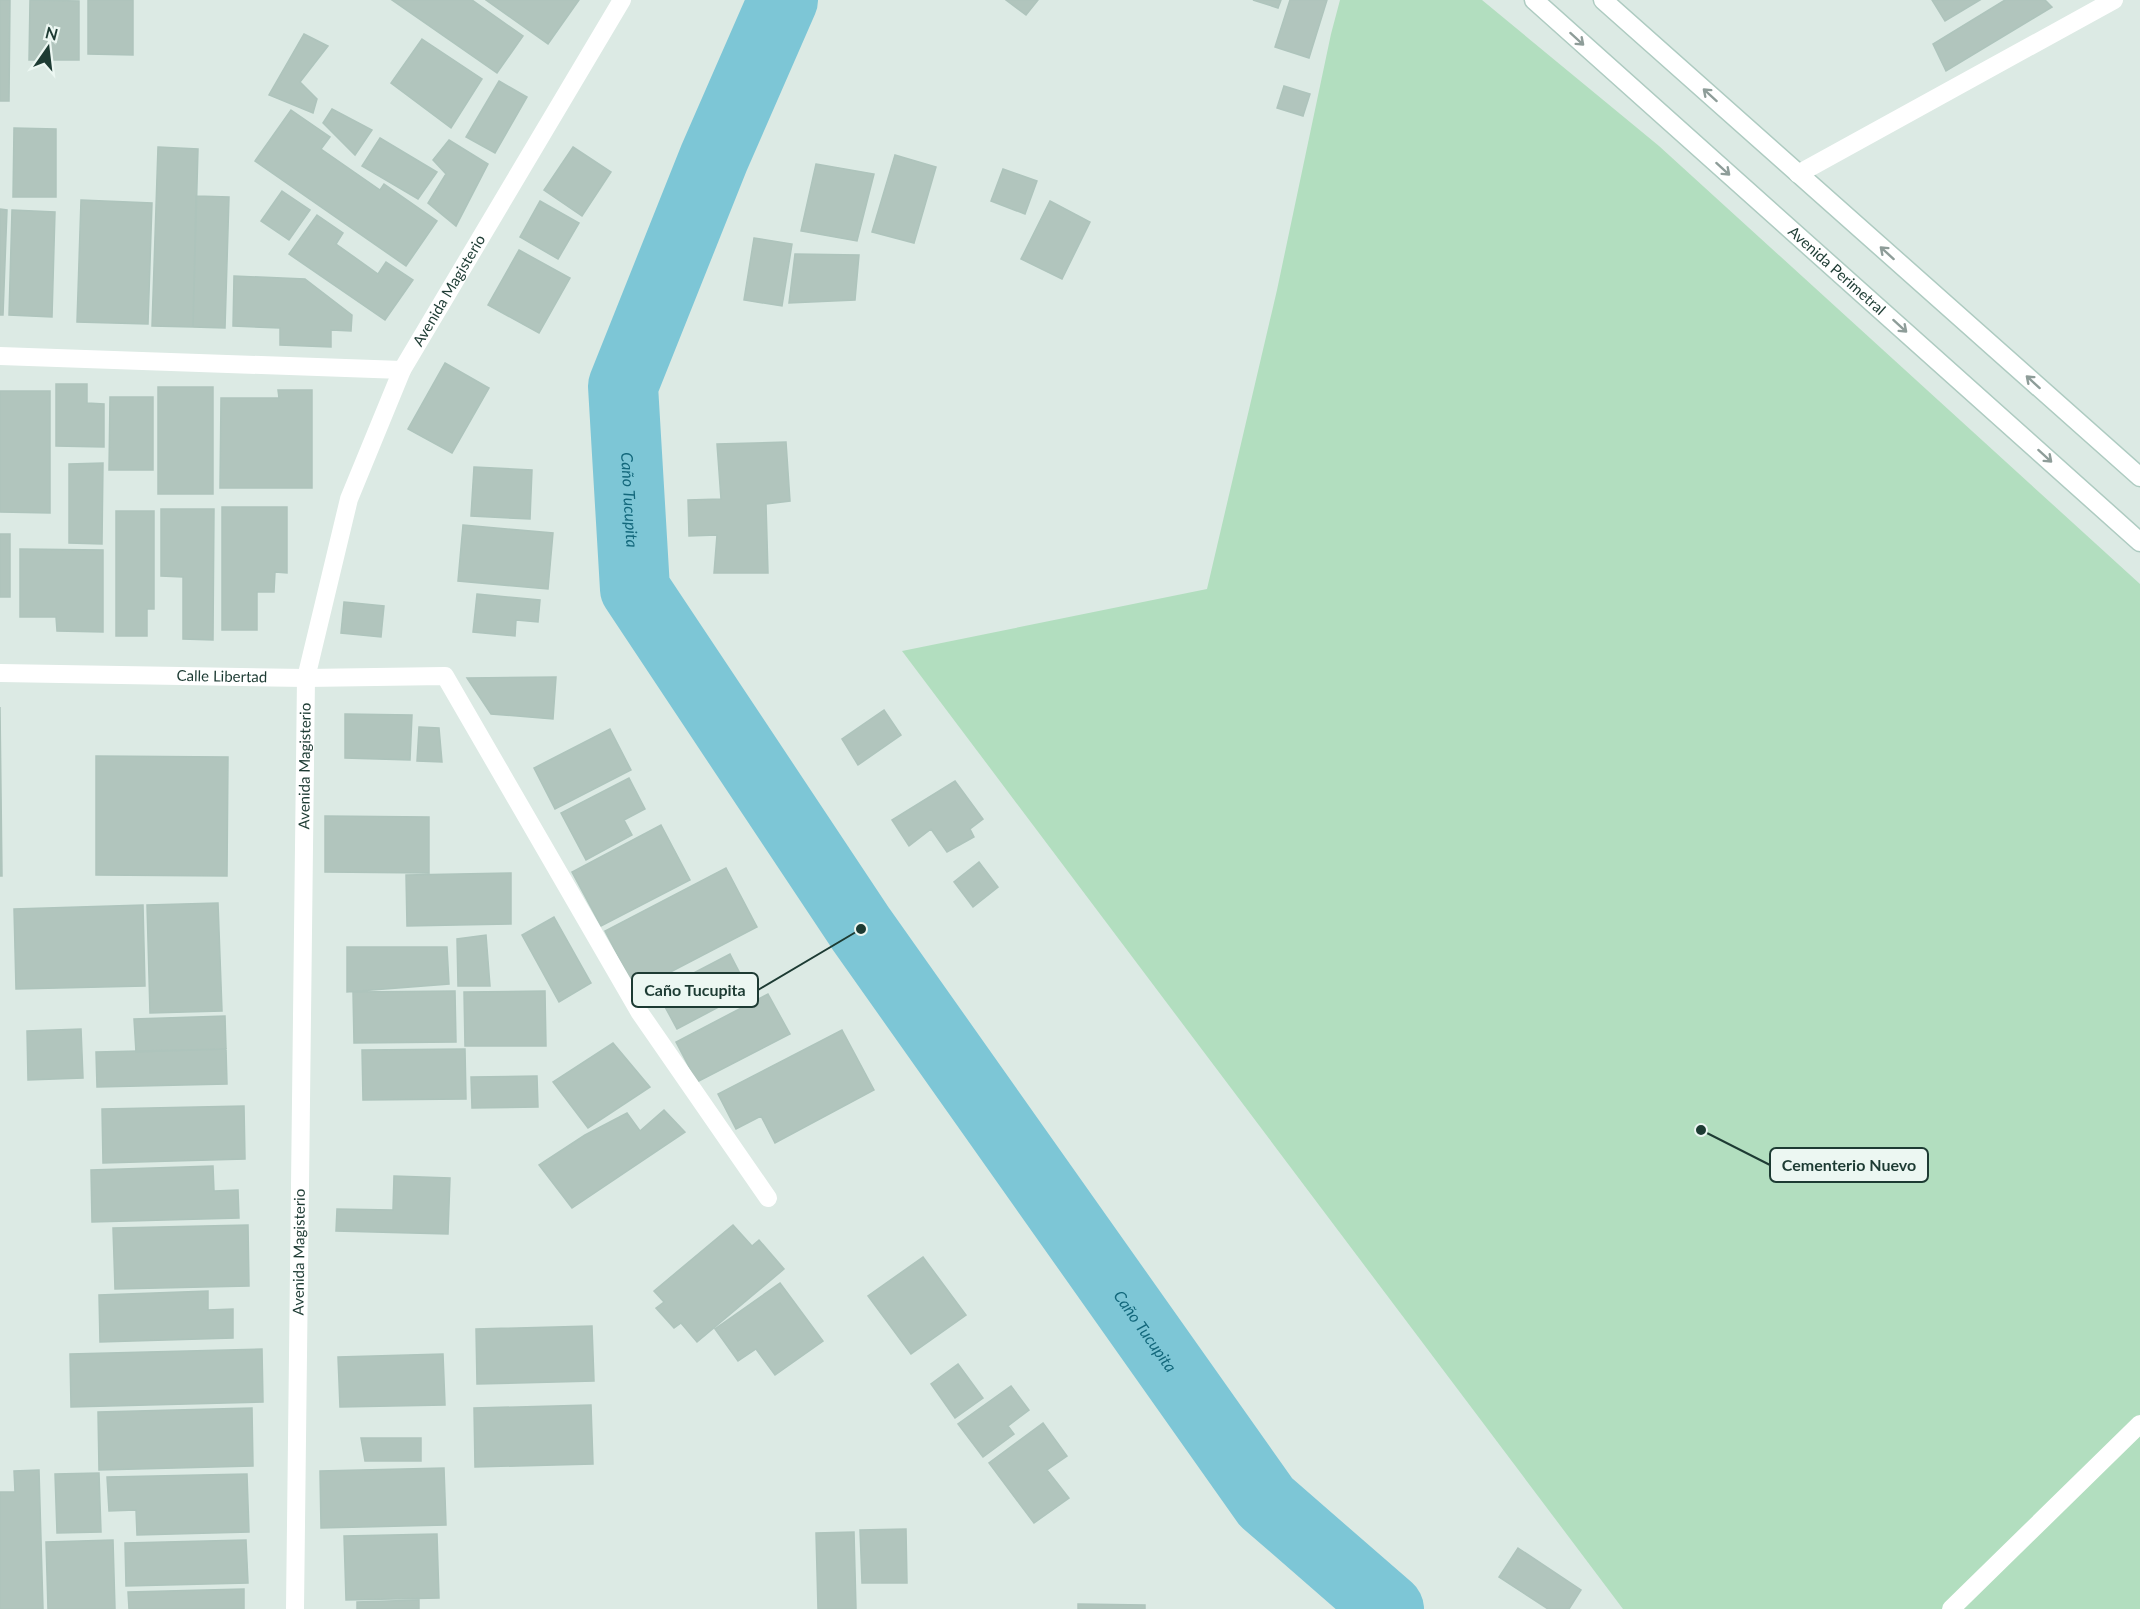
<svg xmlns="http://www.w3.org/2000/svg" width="2140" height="1609" font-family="Lato,sans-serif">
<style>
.green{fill:#b2debf}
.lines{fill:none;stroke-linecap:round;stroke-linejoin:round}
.river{stroke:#7dc6d6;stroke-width:70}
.building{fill:#b1c5bd;stroke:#aec4bc;stroke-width:1.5}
.secondary-casing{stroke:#aecbc1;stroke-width:21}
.lane{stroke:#fff;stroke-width:18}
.street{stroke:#fff;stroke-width:18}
.secondary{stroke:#fff;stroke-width:18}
.oneway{stroke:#8e9d99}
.labels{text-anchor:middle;stroke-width:4.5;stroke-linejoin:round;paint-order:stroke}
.street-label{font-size:15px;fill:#1d3b33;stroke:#ecf7f2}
.water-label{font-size:16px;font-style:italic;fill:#12677b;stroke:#ecf7f2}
.leader{fill:none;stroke:#1d3b33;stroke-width:2}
.callout-dot{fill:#1d3b33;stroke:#ecf7f2;stroke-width:2}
.callout{fill:#ecf7f2;stroke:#1d3b33;stroke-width:2}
.callout-label{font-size:16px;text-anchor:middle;font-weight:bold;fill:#1d3b33}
</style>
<rect width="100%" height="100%" fill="#dceae4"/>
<path class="green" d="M1340,0H1482L1659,146L2140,584V1609H1623L902,651L1207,589L1277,290L1331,34Z"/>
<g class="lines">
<path class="river" id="s1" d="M783,0L714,158L623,386L635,589L861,929L1266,1502L1389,1609"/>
</g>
<path class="building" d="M0,0H10L9,101H0Z
M30,0L79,1V60H29Z
M88,0H133V55L88,54Z
M392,0H472L523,36L497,73Z
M486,0H579L548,44Z
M1006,0H1038L1026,15Z
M1253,0H1281L1278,8Z
M1290,0H1327L1309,58L1275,47Z
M1932,0H1980L1945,21Z
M2005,0H2045L2052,7L1946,71L1933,44Z
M304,34L328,46L300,82L317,99L313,113L269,95Z
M422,39L482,79L451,128L391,83Z
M499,81L527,97L495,153L466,137Z
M1284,86L1310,94L1303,116L1277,108Z
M332,109L372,130L355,155L323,123Z
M291,110L330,137L321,149L380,190L384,184L437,221L406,266L255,161Z
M14,128L56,129V197H13Z
M380,138L437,172L418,199L362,166Z
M449,140L488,164L456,226L428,203L446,174L433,160Z
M158,147L198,149L193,327L152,326Z
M573,147L611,172L582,216L544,190Z
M895,155L936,167L914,243L872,232Z
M816,164L874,174L857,241L801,231Z
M1003,169L1037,181L1025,214L991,201Z
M282,191L310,210L289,240L261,221Z
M196,196L229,197L225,328L193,327Z
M81,200L152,203L148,324L77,322Z
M540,201L579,223L558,259L520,237Z
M1050,201L1090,222L1062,279L1021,259Z
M0,209L7,210L3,315H0Z
M12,210L55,212L52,317L9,315Z
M317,215L343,233L336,244L378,274L386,262L413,280L385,320L289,254Z
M754,238L792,244L782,306L744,300Z
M519,250L570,278L539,333L488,305Z
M795,254L859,255L855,300L789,303Z
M234,276L305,279L352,315L351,331L331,330V347L280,345V328L233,326Z
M445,363L489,388L452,453L408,429Z
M56,384H87V403L104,404V447L56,446Z
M158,387H213V494H158Z
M278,390H312V488H220L221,398H279Z
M0,391H50V513L0,512Z
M110,397H153V470H109Z
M786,442L790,501L766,504L768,573H714L717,535L689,536L688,500L721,499L717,444Z
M103,463L102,544L69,543V464Z
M474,467L532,470L530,519L471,516Z
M222,507H287V573L275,572L274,592H257V630H222Z
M161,509H214L213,640L183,639V577L161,576Z
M116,511H154V609H147V636H116Z
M463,525L553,533L548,589L458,581Z
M0,534H10V597H0Z
M20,549L103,550V632L57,631L56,617H20Z
M477,594L540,600L538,622L516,620L515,636L473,632Z
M344,602L384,606L381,637L341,633Z
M556,677L553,719L491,714L467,678Z
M0,707L2,876H0Z
M884,710L901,735L858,765L842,739Z
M345,714L412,715L410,760L345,758Z
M419,727L439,728L442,762L417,761Z
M610,729L631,770L555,809L534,768Z
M96,756L228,757L227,876L96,875Z
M629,778L645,809L624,820L632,835L586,860L561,813Z
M955,781L983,819L970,829L974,837L947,852L931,829L909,846L892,820Z
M325,816L429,817V873L325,872Z
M661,825L690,880L601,926L572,872Z
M979,862L998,887L973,907L954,882Z
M726,868L757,927L636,990L605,931Z
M511,873V924L407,926L406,875Z
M218,903L222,1011L150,1013L147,905Z
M143,905L145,986L16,989L14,909Z
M554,917L591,983L559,1002L522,935Z
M486,935L490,986H458L457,939Z
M347,947H447L449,984L347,992Z
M730,954L749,991L677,1029L657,992Z
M455,991L456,1042L354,1043L353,992Z
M545,991L546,1046H465L464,992Z
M768,994L790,1034L697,1082L676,1042Z
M225,1016L226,1049L136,1052L134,1019Z
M81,1029L83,1078L28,1080L27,1031Z
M842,1030L874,1090L775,1143L761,1116L736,1129L718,1094Z
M613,1043L650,1087L588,1128L553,1082Z
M226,1049L227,1084L97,1087L96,1052Z
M465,1049L466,1099L363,1100L362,1050Z
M537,1076L538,1107L472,1108L471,1077Z
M244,1106L245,1159L103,1163L102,1109Z
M664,1110L685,1132L572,1208L539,1165L585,1135L627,1113L640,1131Z
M213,1166L214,1191L238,1190L239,1218L92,1222L91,1170Z
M394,1176L450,1178L448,1234L336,1231L337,1209L393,1210Z
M248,1225L249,1286L115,1289L113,1228Z
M733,1225L752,1246L759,1240L784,1269L697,1342L681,1323L674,1328L656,1308L664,1302L654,1291Z
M923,1257L966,1315L911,1354L868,1296Z
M780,1283L823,1341L775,1375L756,1349L738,1361L715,1329Z
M208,1291V1310L233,1309V1338L100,1342L99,1295Z
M592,1326L594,1381L477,1384L476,1329Z
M262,1349L263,1402L71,1407L70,1354Z
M443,1354L445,1405L340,1407L338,1357Z
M958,1364L983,1398L955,1418L931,1384Z
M1011,1386L1029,1410L1008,1426L1014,1434L983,1457L958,1424Z
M591,1405L593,1464L475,1467L474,1408Z
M252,1408L253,1466L99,1470L98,1412Z
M1043,1423L1067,1456L1047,1470L1069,1498L1034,1523L989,1463Z
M361,1438H421V1461H365Z
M444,1468L446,1525L321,1528L320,1471Z
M39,1470L43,1609H0V1492H15L14,1471Z
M99,1473L101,1532L57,1533L55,1474Z
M247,1474L249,1532L137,1535L136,1510L109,1511L107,1477Z
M906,1529L907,1583H862L860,1530Z
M854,1532L856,1609H818L816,1533Z
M437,1534L439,1598L346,1600L344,1536Z
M113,1540L115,1609H48L46,1542Z
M246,1540L248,1583L126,1586L125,1543Z
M1518,1548L1581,1590L1569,1609H1548L1499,1577Z
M244,1589V1609H129L128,1592Z
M419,1600V1609H357V1602Z
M1078,1604L1145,1605V1609H1078Z"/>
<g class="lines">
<g class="secondary-casing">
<g id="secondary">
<path id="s4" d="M1534,0L2140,542"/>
<path d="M1603,0L2140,477"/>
</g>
</g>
<path class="lane" d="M1951,1609L2140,1424"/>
<g class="street">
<path d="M1798,174L2114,0"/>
<path d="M0,356L402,370"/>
<path id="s2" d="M0,673L306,678L445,676L640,1013L768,1198"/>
<path id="s3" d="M295,1609L306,678L349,499L402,370L622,0"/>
</g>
<use href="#secondary" class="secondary"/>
</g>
<defs><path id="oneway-shaft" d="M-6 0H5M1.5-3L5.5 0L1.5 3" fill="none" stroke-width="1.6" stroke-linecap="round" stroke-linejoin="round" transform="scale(1.5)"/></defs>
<g class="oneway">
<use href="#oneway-shaft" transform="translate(1577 39) rotate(42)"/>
<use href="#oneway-shaft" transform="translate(1710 95) rotate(-138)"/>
<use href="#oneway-shaft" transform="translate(1723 169) rotate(42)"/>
<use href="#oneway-shaft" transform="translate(1887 253) rotate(-138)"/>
<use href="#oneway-shaft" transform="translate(1900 326) rotate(42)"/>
<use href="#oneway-shaft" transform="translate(2033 382) rotate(-138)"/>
<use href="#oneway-shaft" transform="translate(2045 456) rotate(42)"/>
</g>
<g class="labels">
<g class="street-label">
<text dy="5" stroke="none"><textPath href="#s4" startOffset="406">Avenida Perimetral</textPath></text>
<text dy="5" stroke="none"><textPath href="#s3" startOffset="1347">Avenida Magisterio</textPath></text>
<text dy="5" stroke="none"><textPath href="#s2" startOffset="222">Calle Libertad</textPath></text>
<text dy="5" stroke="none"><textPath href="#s3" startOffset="843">Avenida Magisterio</textPath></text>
<text dy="5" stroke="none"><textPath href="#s3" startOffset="357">Avenida Magisterio</textPath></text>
</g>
<g class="water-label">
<text dy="6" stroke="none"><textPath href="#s1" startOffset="532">Caño Tucupita</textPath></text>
<text dy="6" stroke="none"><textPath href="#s1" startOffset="1522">Caño Tucupita</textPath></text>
</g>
</g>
<path class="leader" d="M861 929L758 990M1701 1130L1770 1165"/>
<g class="callout-dot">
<circle cx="861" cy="929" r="6"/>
<circle cx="1701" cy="1130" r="6"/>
</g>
<g class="callout">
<rect x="632" y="973" width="126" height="34" rx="6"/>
<rect x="1770" y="1148" width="158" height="34" rx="6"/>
</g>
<g class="callout-label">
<text x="695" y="996">Caño Tucupita</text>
<text x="1849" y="1171">Cementerio Nuevo</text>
</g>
<g transform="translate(48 48) rotate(14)" stroke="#ecf7f2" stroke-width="4.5" paint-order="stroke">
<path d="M0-4.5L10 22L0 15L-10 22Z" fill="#1d3b33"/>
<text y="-9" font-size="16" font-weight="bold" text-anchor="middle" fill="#1d3b33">N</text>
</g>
</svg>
